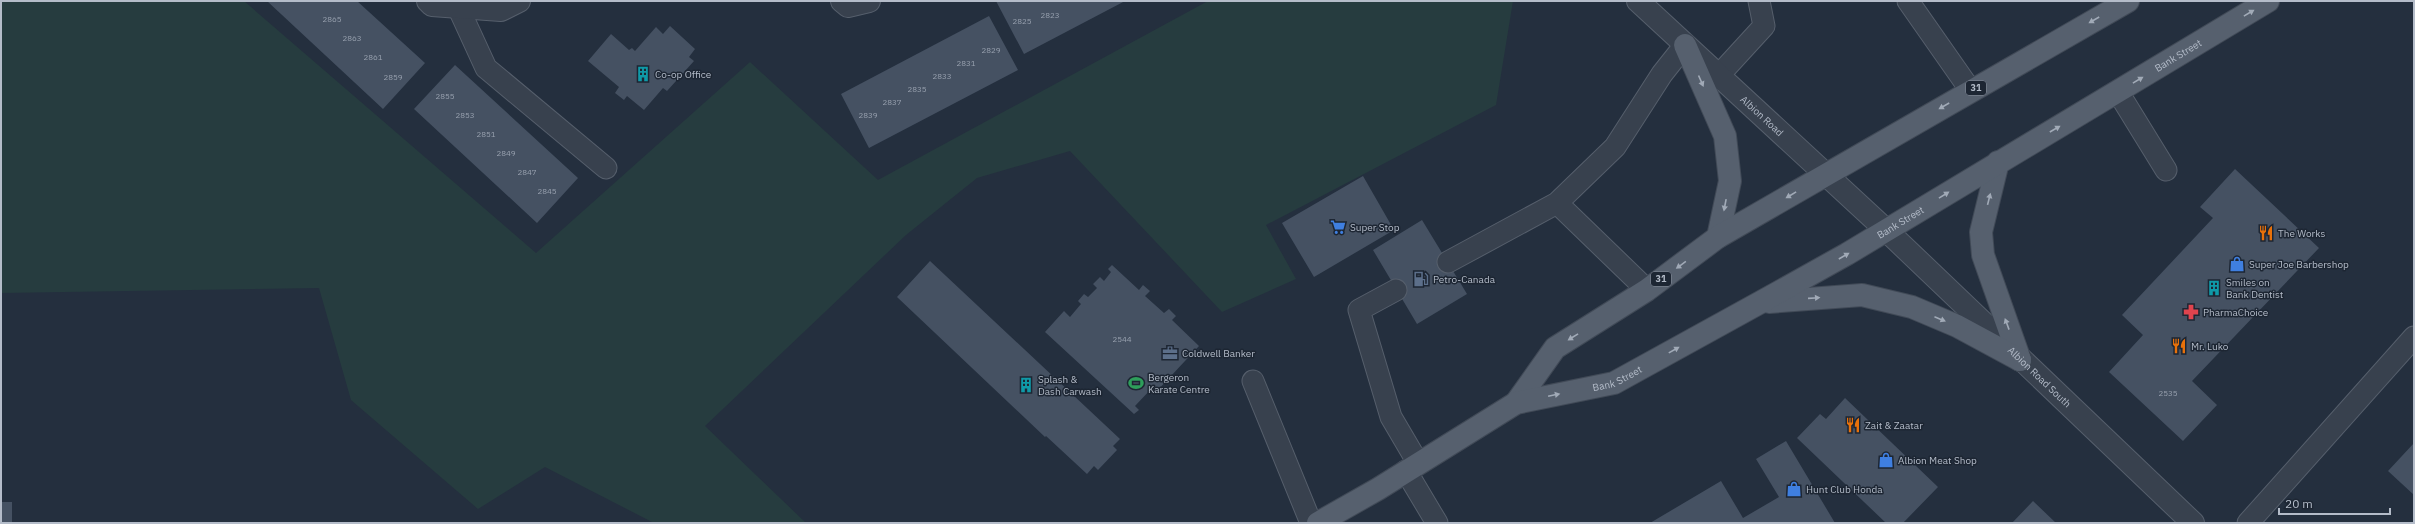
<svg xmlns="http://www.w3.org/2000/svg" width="2415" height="524" font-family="'IBM Plex Sans',sans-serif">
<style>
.green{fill:#263c3f}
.building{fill:#455162}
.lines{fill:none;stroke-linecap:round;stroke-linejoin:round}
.service-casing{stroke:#565f6c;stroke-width:23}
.minor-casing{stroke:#565f6c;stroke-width:24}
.tertiary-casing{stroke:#565f6c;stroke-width:24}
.primary-casing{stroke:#414a57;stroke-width:24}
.service{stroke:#38414e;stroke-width:21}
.minor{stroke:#38414e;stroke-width:22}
.tertiary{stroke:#38414e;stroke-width:22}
.primary{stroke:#56606e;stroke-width:22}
.oneway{fill:#a1aab7}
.labels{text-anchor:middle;stroke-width:3;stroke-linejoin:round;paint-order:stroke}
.number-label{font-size:8px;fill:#98a1af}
.shield{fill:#1d2633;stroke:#878f9c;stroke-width:1}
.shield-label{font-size:9px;font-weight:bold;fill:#b4bcc9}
.street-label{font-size:10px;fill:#b4bcc9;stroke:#1d2633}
.poi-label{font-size:10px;fill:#b4bcc9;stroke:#1d2633;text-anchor:start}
</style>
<rect width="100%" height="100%" fill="#242f3e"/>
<path class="green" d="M1,1H244L536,253L750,62L878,180L1208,1H1513L1496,105L1266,225L1296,279L1222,312L1070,151L977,178L906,235L705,426L806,523H654L545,467L478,509L351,400L319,288L1,293Z"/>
<path class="building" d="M267,1H357L425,63L383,109Z
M996,1H1125L1024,54Z
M989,16L1018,70L869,148L841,94Z
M670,26L695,49L689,57L694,61L667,91L663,88L644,110L627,96L624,100L615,93L619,87L588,61L611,34L629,50L632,48L635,51L656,27L663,34Z
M455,65L578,178L537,223L414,109Z
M2235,169L2319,248L2192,381L2217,405L2183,441L2109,372L2143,335L2122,315L2213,218L2200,207Z
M1363,176L1394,230L1314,277L1282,223Z
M1422,220L1467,294L1417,324L1373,250Z
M930,261L1120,439L1113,446L1117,450L1098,470L1094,466L1087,474L1046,436L1045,437L897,297Z
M1112,265L1139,290L1143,285L1150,291L1145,296L1164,313L1169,309L1176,316L1172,320L1199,346L1156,392L1152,388L1135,406L1139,410L1134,414L1045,332L1064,311L1070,317L1081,304L1078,301L1084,294L1088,297L1097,288L1093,284L1100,277L1104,281L1111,272L1108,269Z
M1845,398L1938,487L1903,523H1886L1797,438L1820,414L1826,419Z
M1786,441L1835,523H1650L1721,481L1743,518L1779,497L1756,459Z
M2414,443V495L2388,471Z
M2033,501L2056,523H2012Z
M1,502H12V523H1Z"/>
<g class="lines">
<g class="service-casing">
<path id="service" d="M1908,1L1971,91
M458,7L486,68L606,168
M1720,74L1764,26L1759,1
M2118,92L2166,170
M1448,262L1557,203
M1396,290L1359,310L1391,417L1418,463
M1647,290L1557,203L1615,147L1662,74L1685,45
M1253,381L1311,523
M1406,471L1437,523
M2248,523L2414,337"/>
</g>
<g class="minor-casing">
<path id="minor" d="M428,1L432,5L501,10L519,1
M842,1L848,6L869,1"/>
</g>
<g class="tertiary-casing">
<g id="tertiary">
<path id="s1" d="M1638,1L1886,230L2193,523"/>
</g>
</g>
<g class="primary-casing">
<g id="primary">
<path d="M1685,45L1725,136L1730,181L1718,237"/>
<path d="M1998,162L1981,232L1983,255L2020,360"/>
<path d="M1769,302L1862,295L1912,307L1957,326L2020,360"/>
<path d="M1516,403L1555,348L1647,290L1718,237L2128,1"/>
<path id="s2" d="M1318,523L1378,489L1516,403L1614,383L1761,302L1847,254L2268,1"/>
</g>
</g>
<use href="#service" class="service"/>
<use href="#minor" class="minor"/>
<use href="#tertiary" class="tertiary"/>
<use href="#primary" class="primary"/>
</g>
<defs><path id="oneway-solid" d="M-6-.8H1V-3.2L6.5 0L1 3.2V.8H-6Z"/></defs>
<g class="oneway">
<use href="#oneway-solid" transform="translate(2249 13) rotate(-31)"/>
<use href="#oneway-solid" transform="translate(2094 20) rotate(150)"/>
<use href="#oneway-solid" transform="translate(2138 80) rotate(-31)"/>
<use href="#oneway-solid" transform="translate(1701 81) rotate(66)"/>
<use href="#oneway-solid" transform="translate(1944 106) rotate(150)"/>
<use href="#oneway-solid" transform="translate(2055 129) rotate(-30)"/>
<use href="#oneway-solid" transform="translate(1791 195) rotate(149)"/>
<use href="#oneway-solid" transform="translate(1944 195) rotate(-32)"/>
<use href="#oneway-solid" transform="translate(1989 199) rotate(-76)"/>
<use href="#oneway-solid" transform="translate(1725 205) rotate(101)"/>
<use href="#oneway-solid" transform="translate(1844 256) rotate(-30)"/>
<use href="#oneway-solid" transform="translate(1681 265) rotate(144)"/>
<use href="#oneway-solid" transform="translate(1814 298) rotate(-4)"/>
<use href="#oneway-solid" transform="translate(1940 319) rotate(23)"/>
<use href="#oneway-solid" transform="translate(2007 324) rotate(-110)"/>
<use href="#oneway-solid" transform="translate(1573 337) rotate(148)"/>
<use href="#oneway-solid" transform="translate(1674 350) rotate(-29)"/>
<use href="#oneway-solid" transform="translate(1554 395) rotate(-12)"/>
</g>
<defs>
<g id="building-bare" transform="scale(1.2)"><path d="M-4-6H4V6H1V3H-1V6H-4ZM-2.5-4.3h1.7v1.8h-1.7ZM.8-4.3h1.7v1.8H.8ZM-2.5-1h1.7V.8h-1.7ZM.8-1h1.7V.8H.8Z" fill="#0f9aa8" stroke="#1d2633" stroke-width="2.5" paint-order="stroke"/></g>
<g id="supermarket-bare" transform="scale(1.2)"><path d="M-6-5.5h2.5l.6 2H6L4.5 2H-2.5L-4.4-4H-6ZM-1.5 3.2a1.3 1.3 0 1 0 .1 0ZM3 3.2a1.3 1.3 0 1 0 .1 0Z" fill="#3f7fe0" stroke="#1d2633" stroke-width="2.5" paint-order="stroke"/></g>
<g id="restaurant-bare" transform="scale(1.2)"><path d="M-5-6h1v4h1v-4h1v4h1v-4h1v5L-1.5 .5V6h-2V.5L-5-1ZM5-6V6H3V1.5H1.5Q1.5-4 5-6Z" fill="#e8710a" stroke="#1d2633" stroke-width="2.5" paint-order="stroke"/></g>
<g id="shop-bare" transform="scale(1.2)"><path d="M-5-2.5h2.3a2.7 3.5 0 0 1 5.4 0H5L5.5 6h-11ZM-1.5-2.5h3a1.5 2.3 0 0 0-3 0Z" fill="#3f7fe0" stroke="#1d2633" stroke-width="2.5" paint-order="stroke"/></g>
<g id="fuel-bare" transform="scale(1.2)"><path d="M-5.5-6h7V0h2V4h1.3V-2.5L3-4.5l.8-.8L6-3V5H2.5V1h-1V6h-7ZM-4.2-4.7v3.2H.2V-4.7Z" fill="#5c6f8a" stroke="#1d2633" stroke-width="2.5" paint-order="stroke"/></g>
<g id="pharmacy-bare" transform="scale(1.2)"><path d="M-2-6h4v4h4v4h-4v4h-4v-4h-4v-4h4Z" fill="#e0444e" stroke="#1d2633" stroke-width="2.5" paint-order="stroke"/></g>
<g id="office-bare" transform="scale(1.2)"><path d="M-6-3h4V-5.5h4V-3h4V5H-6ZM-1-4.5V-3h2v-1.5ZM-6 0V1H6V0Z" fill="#5c6f8a" stroke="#1d2633" stroke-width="2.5" paint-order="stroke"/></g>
<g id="stadium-bare" transform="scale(1.2)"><path d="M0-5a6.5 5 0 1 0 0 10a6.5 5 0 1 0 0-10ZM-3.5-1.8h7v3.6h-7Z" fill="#2e9e5b" stroke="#1d2633" stroke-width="2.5" paint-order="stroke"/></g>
</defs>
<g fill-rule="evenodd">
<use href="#building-bare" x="643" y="74"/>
<use href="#supermarket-bare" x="1338" y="227"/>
<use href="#restaurant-bare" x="2266" y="233"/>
<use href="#shop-bare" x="2237" y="264"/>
<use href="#fuel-bare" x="1421" y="279"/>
<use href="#building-bare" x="2214" y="288"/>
<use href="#pharmacy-bare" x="2191" y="312"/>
<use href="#restaurant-bare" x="2179" y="346"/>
<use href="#office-bare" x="1170" y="353"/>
<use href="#stadium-bare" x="1136" y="383"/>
<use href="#building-bare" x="1026" y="385"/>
<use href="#restaurant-bare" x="1853" y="425"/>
<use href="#shop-bare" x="1886" y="460"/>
<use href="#shop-bare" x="1794" y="489"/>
</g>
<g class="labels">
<g class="number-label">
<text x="1050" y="18">2823</text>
<text x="332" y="22">2865</text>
<text x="1022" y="24">2825</text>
<text x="352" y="41">2863</text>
<text x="991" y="53">2829</text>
<text x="373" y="60">2861</text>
<text x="966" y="66">2831</text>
<text x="942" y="79">2833</text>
<text x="393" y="80">2859</text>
<text x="917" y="92">2835</text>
<text x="445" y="99">2855</text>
<text x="892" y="105">2837</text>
<text x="465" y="118">2853</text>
<text x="868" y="118">2839</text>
<text x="486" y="137">2851</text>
<text x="506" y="156">2849</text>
<text x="527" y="175">2847</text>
<text x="547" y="194">2845</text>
<text x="1122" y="342">2544</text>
<text x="2168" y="396">2535</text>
</g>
<g class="shield">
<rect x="1966" y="81" width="20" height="14" rx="3"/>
<rect x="1651" y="272" width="20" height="14" rx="3"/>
</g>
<g class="shield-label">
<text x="1976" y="91">31</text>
<text x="1661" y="282">31</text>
</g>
<g class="street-label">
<text dy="4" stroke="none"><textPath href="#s2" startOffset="984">Bank Street</textPath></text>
<text dy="4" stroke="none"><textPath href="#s1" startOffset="169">Albion Road</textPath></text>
<text dy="4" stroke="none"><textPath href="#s2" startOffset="660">Bank Street</textPath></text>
<text dy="4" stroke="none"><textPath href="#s2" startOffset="336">Bank Street</textPath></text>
<text dy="4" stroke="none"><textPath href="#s1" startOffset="550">Albion Road South</textPath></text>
</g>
<g class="poi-label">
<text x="655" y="78">Co-op Office</text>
<text x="1350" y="231">Super Stop</text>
<text x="2278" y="237">The Works</text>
<text x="2249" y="268">Super Joe Barbershop</text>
<text x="1433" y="283">Petro-Canada</text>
<text x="2226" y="286">Smiles on<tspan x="2226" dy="12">Bank Dentist</tspan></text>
<text x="2203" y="316">PharmaChoice</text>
<text x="2191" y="350">Mr. Luko</text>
<text x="1182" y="357">Coldwell Banker</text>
<text x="1148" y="381">Bergeron<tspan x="1148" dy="12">Karate Centre</tspan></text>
<text x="1038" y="383">Splash &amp;<tspan x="1038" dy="12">Dash Carwash</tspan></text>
<text x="1865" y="429">Zait &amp; Zaatar</text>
<text x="1898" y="464">Albion Meat Shop</text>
<text x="1806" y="493">Hunt Club Honda</text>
</g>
</g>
<rect width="2415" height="524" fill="none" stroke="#b4bcc9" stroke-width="4"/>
<path d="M2279 508v6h111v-6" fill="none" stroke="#b4bcc9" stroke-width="2"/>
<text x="2285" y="508" font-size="12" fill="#b4bcc9" stroke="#1d2633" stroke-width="3" paint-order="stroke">20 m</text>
</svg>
